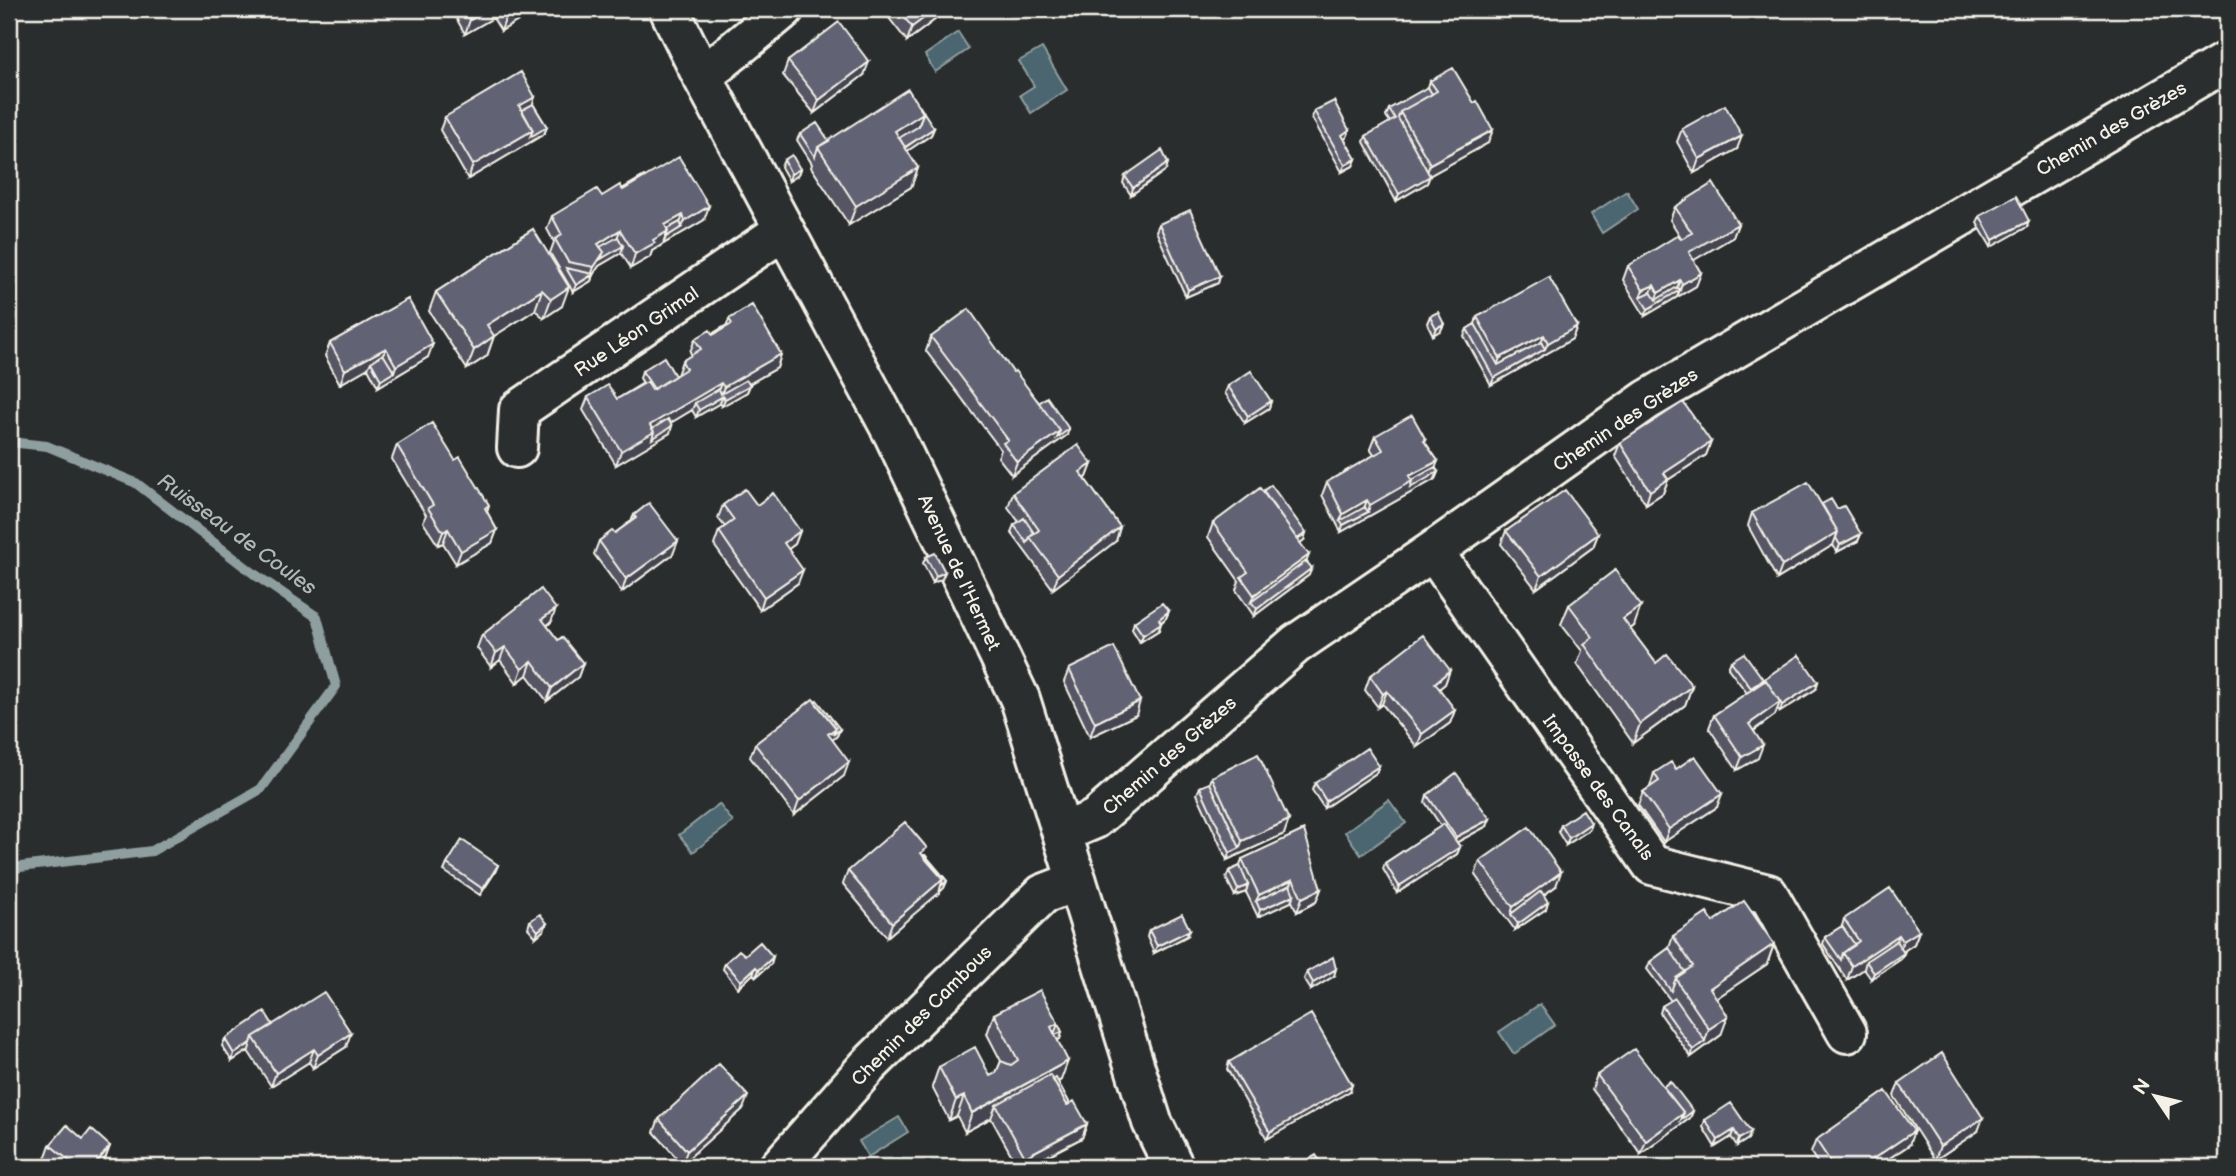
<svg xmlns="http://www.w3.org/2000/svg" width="2236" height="1176" font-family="'Balsamiq Sans',sans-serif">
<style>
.water{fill:#4b666f;stroke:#8f9e9f;stroke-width:2}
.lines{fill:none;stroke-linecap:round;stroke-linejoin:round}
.stream{stroke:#8f9e9f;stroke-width:10}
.minor-casing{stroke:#f4f1e8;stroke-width:44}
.minor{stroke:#2a2d2e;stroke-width:38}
.wall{fill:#545464;stroke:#f4f1e8;stroke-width:2}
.shaded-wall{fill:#454551;stroke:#f4f1e8;stroke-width:2}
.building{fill:#626274;stroke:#f4f1e8;stroke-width:2}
.labels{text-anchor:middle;stroke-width:7;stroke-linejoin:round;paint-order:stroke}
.street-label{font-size:19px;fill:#f4f1e8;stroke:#2a2d2e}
.water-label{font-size:21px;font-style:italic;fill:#b0b9b8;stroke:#2a2d2e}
</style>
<rect width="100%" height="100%" fill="#2a2d2e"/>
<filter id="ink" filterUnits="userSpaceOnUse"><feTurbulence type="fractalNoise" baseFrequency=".0143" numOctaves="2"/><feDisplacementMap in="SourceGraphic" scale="14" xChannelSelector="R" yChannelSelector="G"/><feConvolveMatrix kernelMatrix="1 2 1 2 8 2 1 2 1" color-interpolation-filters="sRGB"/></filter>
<g filter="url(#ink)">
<path class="water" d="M958,32L969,49L935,72L925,55Z
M1042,48L1067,90L1031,113L1020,95L1034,86L1019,61Z
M1627,191L1638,209L1602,233L1591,214Z
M1389,800L1406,823L1361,855L1345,832Z
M719,804L733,822L693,852L679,835Z
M1540,1004L1555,1025L1514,1054L1499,1032Z
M899,1117L908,1132L868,1157L859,1141Z"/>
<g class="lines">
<path class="stream" d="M9,442L47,446L136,483L257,576L317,617L336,686L261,789L152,851L20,867L9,871"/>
<g class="minor-casing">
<path id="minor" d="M669,9L701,74L894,435L1020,699L1152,1122L1174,1167
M701,74L719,63L784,9
M517,448L519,410L784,230
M1433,551L1652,865L1768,894L1847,1033
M1062,833L1095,819L1296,644L1433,551L1647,400L2227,61
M779,1167L867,1067L1043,894L1077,881"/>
</g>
<use href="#minor" class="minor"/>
</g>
<path class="wall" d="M451,9H530L528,15L501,31L493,18L465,34Z
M882,9H949L907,41Z
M788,61L864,75L814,113L783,75Z
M1430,81L1488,143L1429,176L1427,183L1396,201L1364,142L1366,136L1390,122L1386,116L1389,109L1428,87Z
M533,104L547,127L544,134L468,179L440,130L445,117Z
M1314,111L1349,130L1347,137L1344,139L1356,159L1353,166L1342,172L1312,118Z
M934,128L931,135L907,151L918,168L911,187L849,225L811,167L812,164L797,140L800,134L829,141Z
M1682,129L1737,149L1694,173L1677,142Z
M784,160L798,175L789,181L781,167Z
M1166,170L1131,195L1123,183L1125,176Z
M622,189L704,220L652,251L650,257L631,268L621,253L599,266L593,275L591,281L573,292L550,253L554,242L547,229L552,216Z
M1675,207L1738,224L1733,237L1693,260L1701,273L1696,286L1645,316L1623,280L1628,266L1682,239L1670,220Z
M1980,216L2027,227L1991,247L1977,223Z
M1159,224L1220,276L1218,283L1186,297L1156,231Z
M533,229L562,306L544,318L535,310L494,336L487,356L467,369L429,311L436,292Z
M408,299L428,357L378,387L368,368L340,384L325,356L330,343Z
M1430,316L1444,324L1441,330L1433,335L1427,323Z
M1477,317L1577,326L1572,339L1491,385L1464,336L1467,329L1475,324Z
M729,319L781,354L777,368L749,384L750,385L747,392L722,406L720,403L696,417L692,410L670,423V433L616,465L583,410L588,397L617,399L643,383L640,378L642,371L675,376L677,375L682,361L692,355L690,352L695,339L712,334L727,325Z
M931,337L1013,372L1067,435L1012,475L998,457L1001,450L926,351Z
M1228,386L1271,401L1269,408L1245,423L1225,393Z
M1375,436L1425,442L1438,461L1435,467L1438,472L1435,479L1341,532L1322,495L1327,482L1374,455L1370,449Z
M1711,442L1706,455L1668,480L1663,493L1646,504L1615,456L1620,443Z
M397,445L455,460L489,505L487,512L497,530L492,543L456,564L443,543L438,545L423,522L426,515L392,459Z
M1092,464L1087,477L1085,479L1120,527L1116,541L1053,589L1011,532L1014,525L1019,522L1008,507L1013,493Z
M1822,504L1837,509L1861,534L1858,541L1837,552L1833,545L1777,579L1748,526L1752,513Z
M723,505H757L800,531L795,544L788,549L798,583L760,610L714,545L719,531L725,527L718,518Z
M634,515L673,554L622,592L594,554L599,541L615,533L631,521Z
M1213,523L1304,540L1300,543L1306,561L1309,575L1254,616L1236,590L1239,581L1208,537Z
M1506,531L1598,534L1593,547L1536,589L1501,544Z
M926,557L942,579L933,583L923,563Z
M1569,605L1634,626L1630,629L1656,663L1692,686L1685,705L1633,743L1577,664L1582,651L1561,624Z
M1169,611L1166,618L1161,623L1159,630L1140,642L1132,629L1134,622Z
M551,622L547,626L558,640L583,663L578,677L547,701L527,675L517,683L500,660L491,667L477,648L482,635Z
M1731,661L1762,682L1764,679L1816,689L1780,712L1777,709L1775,715L1754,731L1758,758L1737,770L1709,728L1714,715L1747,693L1728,668Z
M1069,669L1136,715L1090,737L1064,682Z
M1450,670L1445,684L1439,689L1455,710L1450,723L1417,747L1382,704L1378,707L1365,690L1370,676Z
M840,729L837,736L832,740L844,776L794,815L750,757L755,744Z
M1676,769L1717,807L1664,842L1638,805L1643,792L1650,787L1654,773Z
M1376,773L1324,808L1312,790L1315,783Z
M1212,777L1284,834L1227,860L1197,794L1200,787L1210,783Z
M1427,795L1487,826L1457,842L1460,847L1457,854L1397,893L1383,869L1385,863L1441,826L1425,802Z
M1561,825L1589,830L1566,845L1558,832Z
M925,855L947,881L944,888L887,937L843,884L848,871Z
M1242,859L1321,889L1316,902L1297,912L1292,901L1258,917L1246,892L1235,896L1226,878L1229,871L1240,866Z
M1480,861L1556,886L1544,895L1546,909L1515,930L1475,875Z
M447,864L498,865L495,872L480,895L444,871Z
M1844,919L1919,931L1914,944L1903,951L1904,953L1901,959L1871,979L1864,969L1847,980L1823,944L1825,937L1842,926Z
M530,921L547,923L544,930L536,937L528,928Z
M1713,922L1774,944L1767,964L1716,998L1721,1035L1691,1057L1660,1013L1662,1006L1671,1001L1647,969L1650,962L1669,948L1673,936Z
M1149,930L1187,936L1154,953L1147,937Z
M745,955L771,964L756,977L753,974L738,988L723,969L725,963Z
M1307,972L1334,976L1311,990L1304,979Z
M994,1014L1062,1032L1060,1039L1057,1040L1061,1080L1058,1082L1070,1104L1087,1124L1082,1138L1026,1167H1018L991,1118L965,1132L957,1116L949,1120L932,1087L939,1067L990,1076L996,1074L1001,1061L987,1034Z
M273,1025L346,1047L313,1068L309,1062L271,1086L248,1051L249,1050L232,1061L222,1046L225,1039Z
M1229,1062L1350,1091L1267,1139L1227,1069Z
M1597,1075L1663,1087L1693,1111L1690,1118L1641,1154L1592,1089Z
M1899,1083L1978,1131L1935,1160L1894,1096Z
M743,1109L682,1164L654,1132L659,1119Z
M1705,1120L1751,1132L1748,1139L1737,1146L1731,1137L1715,1147L1703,1127Z
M83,1139L110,1146L105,1159L99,1167H56L45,1159L50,1145Z
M1816,1140L1909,1145L1876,1167H1820L1811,1153Z"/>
<path class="shaded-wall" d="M490,9H496L493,18L465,34L470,20Z
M520,9H530L528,15L501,31L506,17Z
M936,9H949L907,41L912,27Z
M869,62L864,75L814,113L819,100Z
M535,97L531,110L519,117V106Z
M923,113L916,133L893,147L895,131Z
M547,127L544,134L468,179L473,165L533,130Z
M934,128L931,135L894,160L897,153Z
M1349,130L1347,137L1340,142L1342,135Z
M1493,130L1488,143L1425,178L1430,164Z
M1742,136L1737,149L1694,173L1699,159Z
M1356,159L1353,166L1342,172L1345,165Z
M1168,163L1166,170L1131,195L1133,188Z
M918,168L911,187L849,225L856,206Z
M800,169L798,175L789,181L791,174Z
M1430,176L1427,183L1396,201L1399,194Z
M709,206L704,220L663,244L666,237L682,227L685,221Z
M683,215L678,229L666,235L663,244L652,251L650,257L631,268L635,254L653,240L665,225Z
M2029,221L2027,227L1991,247L1993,240Z
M1738,224L1733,237L1684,266L1689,252Z
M620,230L615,244L598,254V244Z
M623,246L621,253L599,266L593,275L591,281L573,292L576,285L591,276L594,267L604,252Z
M1701,273L1696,286L1677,297L1682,284Z
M1220,276L1218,283L1186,297L1188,290Z
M1680,280L1675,293L1680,290L1677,297L1645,316L1648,309L1654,306L1658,293Z
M1654,285L1649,298L1640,297L1643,290Z
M569,287L562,306L544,318L551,299Z
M542,290L535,310L480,345L487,325Z
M1444,324L1441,330L1433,335L1436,328Z
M1577,326L1572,339L1491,385L1494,378L1545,349L1548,343Z
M1544,335L1539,349L1495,371L1500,358Z
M494,336L487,356L467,369L474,350Z
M433,344L428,357L378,387L381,380L394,372L396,366Z
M386,348L381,361L371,362L368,368L340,384L345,370Z
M781,354L777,368L724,398L723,396L720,403L696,417L699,410L720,398L724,387Z
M721,383L716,396L695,403L692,410L654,433L672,426L670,433L616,465L621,451L650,425Z
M750,385L747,392L722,406L725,399Z
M1271,401L1269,408L1245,423L1248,416Z
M1069,429L1067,435L1012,475L1017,462L1060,431Z
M1711,442L1706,455L1668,480L1663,493L1646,504L1650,491L1664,473Z
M1438,461L1433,474L1438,472L1435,479L1341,532L1343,525L1368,512L1370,505L1409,476Z
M1092,464L1087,477L1075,486L1080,472Z
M1367,500L1362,514L1340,521L1343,514Z
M1120,527L1116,541L1053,589L1058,575Z
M448,529L443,543L438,545L443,532Z
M497,530L492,543L456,564L461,551Z
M800,531L795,544L779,556L784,543Z
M1838,532L1833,545L1777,579L1782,566Z
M1306,533L1304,540L1290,550L1293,543Z
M1598,534L1593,547L1536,589L1541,576Z
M1861,534L1858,541L1837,552L1840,545Z
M678,541L673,554L622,592L626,579Z
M1309,555L1304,568L1251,602L1254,595Z
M1312,568L1309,575L1254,616L1257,609Z
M803,570L798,583L760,610L764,597Z
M945,572L942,579L933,583L936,576Z
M1641,606L1634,626L1616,639L1623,619Z
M556,609L551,622L542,629V619Z
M1169,611L1166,618L1156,626L1159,619Z
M1161,623L1159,630L1140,642L1143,635Z
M505,647L500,660L491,667L496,653Z
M532,661L527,675L517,683L522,669Z
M583,663L578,677L547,701L552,688Z
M1450,670L1445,684L1430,696L1435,683Z
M1818,682L1816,689L1780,712L1782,705Z
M1692,686L1685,705L1633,743L1640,724Z
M1387,691L1382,704L1378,707L1383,694Z
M1140,701L1136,715L1090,737L1095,723Z
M1780,702L1775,715L1744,737L1749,724Z
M1455,710L1450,723L1417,747L1422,734Z
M836,728L840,729L837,736L823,748L828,734Z
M1763,745L1758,758L1737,770L1742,757Z
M849,762L844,776L794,815L799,801Z
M1379,766L1376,773L1324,808L1326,801Z
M1722,794L1717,807L1664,842L1669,829Z
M1490,819L1487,826L1454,844L1456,837Z
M1289,820L1284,834L1227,860L1230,853L1240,848L1242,841Z
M1591,823L1589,830L1566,845L1569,838Z
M1460,847L1457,854L1397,893L1399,886Z
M498,865L495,872L480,895L483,889Z
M1561,872L1556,886L1513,917L1511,914L1513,907Z
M943,879L939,893L887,937L892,923Z
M1293,879L1288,892L1256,901L1259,895Z
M947,881L944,888L939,893L941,886Z
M1248,885L1246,892L1235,896L1238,890Z
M1321,889L1316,902L1297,912L1302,898Z
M1294,895L1291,902L1258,917L1260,910Z
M1548,902L1546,909L1515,930L1518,924Z
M547,923L544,930L536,937L538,931Z
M1190,930L1187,936L1154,953L1157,946Z
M1919,931L1914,944L1898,955L1903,941Z
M1899,935L1894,948L1866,961L1864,969L1847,980L1852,966Z
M1774,944L1767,964L1702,1008L1710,988Z
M1904,953L1901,959L1871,979L1874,973Z
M773,957L771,964L756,977L759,970Z
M756,967L753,974L738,988L741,981Z
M1336,969L1334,976L1311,990L1313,983Z
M1728,1016L1721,1035L1691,1057L1693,1050L1705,1041L1709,1029Z
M1058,1023L1062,1032L1060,1039L1044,1047L1051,1027Z
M351,1033L346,1047L313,1068L318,1055Z
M251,1043L249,1050L232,1061L234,1054Z
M314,1049L309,1062L271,1086L276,1073Z
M1068,1061L1061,1080L1050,1086L996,1105L991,1118L965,1132L972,1113Z
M1352,1085L1350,1091L1267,1139L1270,1132Z
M748,1096L743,1109L682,1164L687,1151Z
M964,1096L957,1116L949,1120L956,1100Z
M1693,1111L1690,1118L1641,1154L1646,1141L1684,1113Z
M1983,1118L1978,1131L1935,1160L1940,1146Z
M1087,1124L1082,1138L1026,1167H1021L1025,1157Z
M1734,1130L1731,1137L1715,1147L1718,1140Z
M1914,1131L1909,1145L1876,1167H1861Z
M1751,1132L1748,1139L1737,1146L1739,1139Z
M110,1146L105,1159L99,1167H93Z"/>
<path class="building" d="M463,9H490L470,20Z
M501,9H520L506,17Z
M897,9H936L912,27Z
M839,22L869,62L819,100L788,61Z
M1453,68L1474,103L1477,101L1493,130L1430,164L1400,112L1437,91L1430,81Z
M521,72L535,97L519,106L533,130L473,165L445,117Z
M1428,87L1432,94L1400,112L1398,118L1430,176L1399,194L1366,136L1395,119L1389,109Z
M908,89L923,113L895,131L918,168L856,206L818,147Z
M913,96L934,128L905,147L899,138L919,126L923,113Z
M1334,101L1349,130L1342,135L1356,159L1345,165L1314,111Z
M533,104L547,127L530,137L533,130L522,110Z
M1725,105L1742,136L1699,159L1682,129Z
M817,123L829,141L818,147L815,157L800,134Z
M1162,150L1168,163L1133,188L1125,176Z
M792,155L800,169L791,174L784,160Z
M679,157L709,206L685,221L683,215L665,225L668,231L653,240L655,243L635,254L620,230L598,244L604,252L594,267L568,262L555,239L562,235L552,216L597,189L602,196L620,185L623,190Z
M644,176L645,177L623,190L622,189Z
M1713,183L1738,224L1689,252L1701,273L1682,284L1680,280L1658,293L1654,285L1643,290L1628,266L1678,235L1681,239L1692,233L1675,207Z
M2016,196L2029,221L1993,240L1980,216Z
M1190,210L1220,276L1188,290L1159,224Z
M680,222L682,227L666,237L668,231L667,229Z
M533,229L569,287L551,299L542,290L487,325L494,336L474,350L436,292Z
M618,237L623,246L601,259L604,252L600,247Z
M566,268L593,274L576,285Z
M1549,277L1577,326L1548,343L1544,335L1500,358L1477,317Z
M1677,287L1680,290L1648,309L1640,297L1651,292L1656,300Z
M408,299L433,344L396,366L386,348L345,370L330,343Z
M752,305L781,354L724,387L721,383L650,425L654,432L621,451L588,397L608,385L617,399L647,382L652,390L686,369L682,361L701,349L695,339L710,330L713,335L732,324L729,319Z
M969,309L1013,372L1015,371L1060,431L1017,462L1003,443L1008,440L931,337Z
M1438,312L1444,324L1436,328L1430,316Z
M1475,324L1498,365L1541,342L1545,349L1494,378L1467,329Z
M727,325V326L713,335L712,334Z
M383,354L394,372L381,380L371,362Z
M664,357L675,376L654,389L642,371Z
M1251,371L1271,401L1248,416L1228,386Z
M746,380L750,385L725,399L723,396L699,410L695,403L719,389L721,394Z
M1047,397L1069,429L1057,438L1060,431L1039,403Z
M1683,402L1711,442L1664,473L1668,479L1650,491L1620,443Z
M1412,415L1426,440L1424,441L1438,461L1409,476L1412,481L1370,505L1367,500L1343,514L1327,482L1383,450L1375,436Z
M668,419L672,426L652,439L654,432L652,429Z
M432,423L455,460L460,457L489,505L485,508L497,530L461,551L448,529L443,532L428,508L433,505L397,445Z
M1078,445L1092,464L1080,472L1120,527L1058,575L1030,537L1039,530L1013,493Z
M1435,467L1438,472L1410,488L1412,481V480Z
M1808,482L1838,532L1782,566L1752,513Z
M1271,485L1306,533L1297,539L1263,491Z
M1260,488L1309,555L1254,595L1241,577L1248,572L1213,523Z
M745,489L757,505L773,493L800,531L784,543L803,570L764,597L719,531L734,520L723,505Z
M1565,490L1598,534L1541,576L1506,531Z
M1831,499L1837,509L1844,506L1861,534L1840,545L1836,538L1838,532L1822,504Z
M649,503L678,541L626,579L599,541L612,531L615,533L636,518L634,515Z
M1365,507L1368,512L1343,525L1340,521Z
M1024,518L1034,533L1030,537L1027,543L1014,525Z
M935,553L945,572L936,576L926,557Z
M1306,561L1312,568L1257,609L1251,602Z
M1615,570L1641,606L1623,619L1656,663L1667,654L1692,686L1640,724L1584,644L1593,637L1569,605Z
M541,589L556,609L542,619L558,640L562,637L583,663L552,688L532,661L522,669L505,647L496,653L482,635Z
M1162,603L1169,611L1159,619L1161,623L1143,635L1134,622Z
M1423,635L1450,670L1435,683L1455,710L1422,734L1387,691L1383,694L1370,676Z
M1114,647L1140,701L1095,723L1069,669Z
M1744,653L1763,679L1751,688L1731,661Z
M1799,655L1818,682L1782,705L1766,680L1765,681L1764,679Z
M1766,680L1780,702L1749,724L1763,745L1742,757L1714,715Z
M813,699L836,728L828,734L849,762L799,801L755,744Z
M817,700L840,729L833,735L836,728L815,702Z
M1367,748L1379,766L1326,801L1315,783Z
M1258,754L1289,820L1242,841L1212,777Z
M1695,756L1722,794L1669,829L1643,792L1659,781L1654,773L1671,762L1676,769Z
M1456,773L1490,819L1456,837L1427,795Z
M1210,783L1240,848L1230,853L1200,787Z
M1583,810L1591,823L1569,838L1561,825Z
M905,822L927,848L921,853L943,879L892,923L848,871Z
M1444,824L1460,847L1399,886L1385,863Z
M1529,827L1561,872L1513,907L1480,861Z
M1304,830L1321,889L1302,898L1293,879L1259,895L1242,859Z
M462,840L498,865L483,889L447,864Z
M925,855L947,881L941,886L943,879L923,856Z
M1240,866L1248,885L1238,890L1229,871Z
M1290,885L1294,895L1260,910L1256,901Z
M1890,888L1919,931L1903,941L1899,935L1852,966L1843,953L1859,941L1844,919Z
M1541,891L1548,902L1518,924L1511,914Z
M1744,901L1774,944L1710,988L1728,1016L1709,1029L1680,986L1676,978L1693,966L1673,936L1707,913L1713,922Z
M540,914L547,923L538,931L530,921Z
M1182,914L1190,930L1157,946L1149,930Z
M1842,926L1855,945L1843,953L1841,960L1825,937Z
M1896,941L1904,953L1874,973L1866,961Z
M760,942L773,957L759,970L756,967L741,981L725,963L739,950L745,955Z
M1669,948L1685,972L1676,978L1671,991L1650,962Z
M1333,957L1336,969L1313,983L1307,972Z
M1040,990L1058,1023L1051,1027L1068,1061L972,1113L964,1096L956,1100L939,1067L975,1047L990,1076L996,1073L1001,1061L1011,1065L1018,1060L994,1014Z
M324,992L351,1033L318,1055L314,1049L276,1073L253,1037Z
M1675,998L1705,1041L1693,1050L1662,1006Z
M265,1012L273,1025L253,1037L251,1043L234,1054L225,1039Z
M1311,1014L1352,1085L1270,1132L1229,1062Z
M1058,1024L1062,1032L1055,1035L1054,1034Z
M1634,1049L1684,1113L1646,1141L1597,1075Z
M1942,1053L1983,1118L1940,1146L1899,1083Z
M719,1064L748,1096L687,1151L659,1119Z
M1050,1075L1067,1105L1074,1101L1087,1124L1025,1157L996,1105Z
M1056,1078L1070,1104L1067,1105L1053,1079Z
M1670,1081L1693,1111L1681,1120L1684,1113L1663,1087Z
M1886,1091L1914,1131L1861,1167H1834L1816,1140Z
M1731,1103L1751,1132L1739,1139L1734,1130L1718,1140L1705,1120Z
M67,1125L83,1139L91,1129L110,1146L93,1167H77L50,1145Z
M1316,1155L1324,1167H1296Z"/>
</g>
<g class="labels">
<g class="street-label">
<text transform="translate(2111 128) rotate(-30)" y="7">Chemin des Grèzes</text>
<text transform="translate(636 331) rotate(-34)" y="7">Rue Léon Grimal</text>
<text transform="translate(1625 419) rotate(-34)" y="7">Chemin des Grèzes</text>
<text transform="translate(960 572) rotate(65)" y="7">Avenue de l'Hermet</text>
<text transform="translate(1169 755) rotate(-41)" y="7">Chemin des Grèzes</text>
<text transform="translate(1599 787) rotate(54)" y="7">Impasse des Canals</text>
<text transform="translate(921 1015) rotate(-45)" y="7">Chemin des Cambous</text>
</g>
<g class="water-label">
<text transform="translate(237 534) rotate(36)" y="7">Ruisseau de Coules</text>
</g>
</g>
<rect width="2236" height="1176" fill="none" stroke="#2a2d2e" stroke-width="35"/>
<rect x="18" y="18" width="2201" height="1141" fill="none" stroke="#f4f1e8" stroke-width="2.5" filter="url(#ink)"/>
<g transform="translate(2155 1096) rotate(305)" stroke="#2a2d2e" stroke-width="5" paint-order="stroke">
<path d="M0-5L12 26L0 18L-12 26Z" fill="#f4f1e8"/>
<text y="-10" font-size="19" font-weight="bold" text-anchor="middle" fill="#f4f1e8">N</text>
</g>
</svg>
